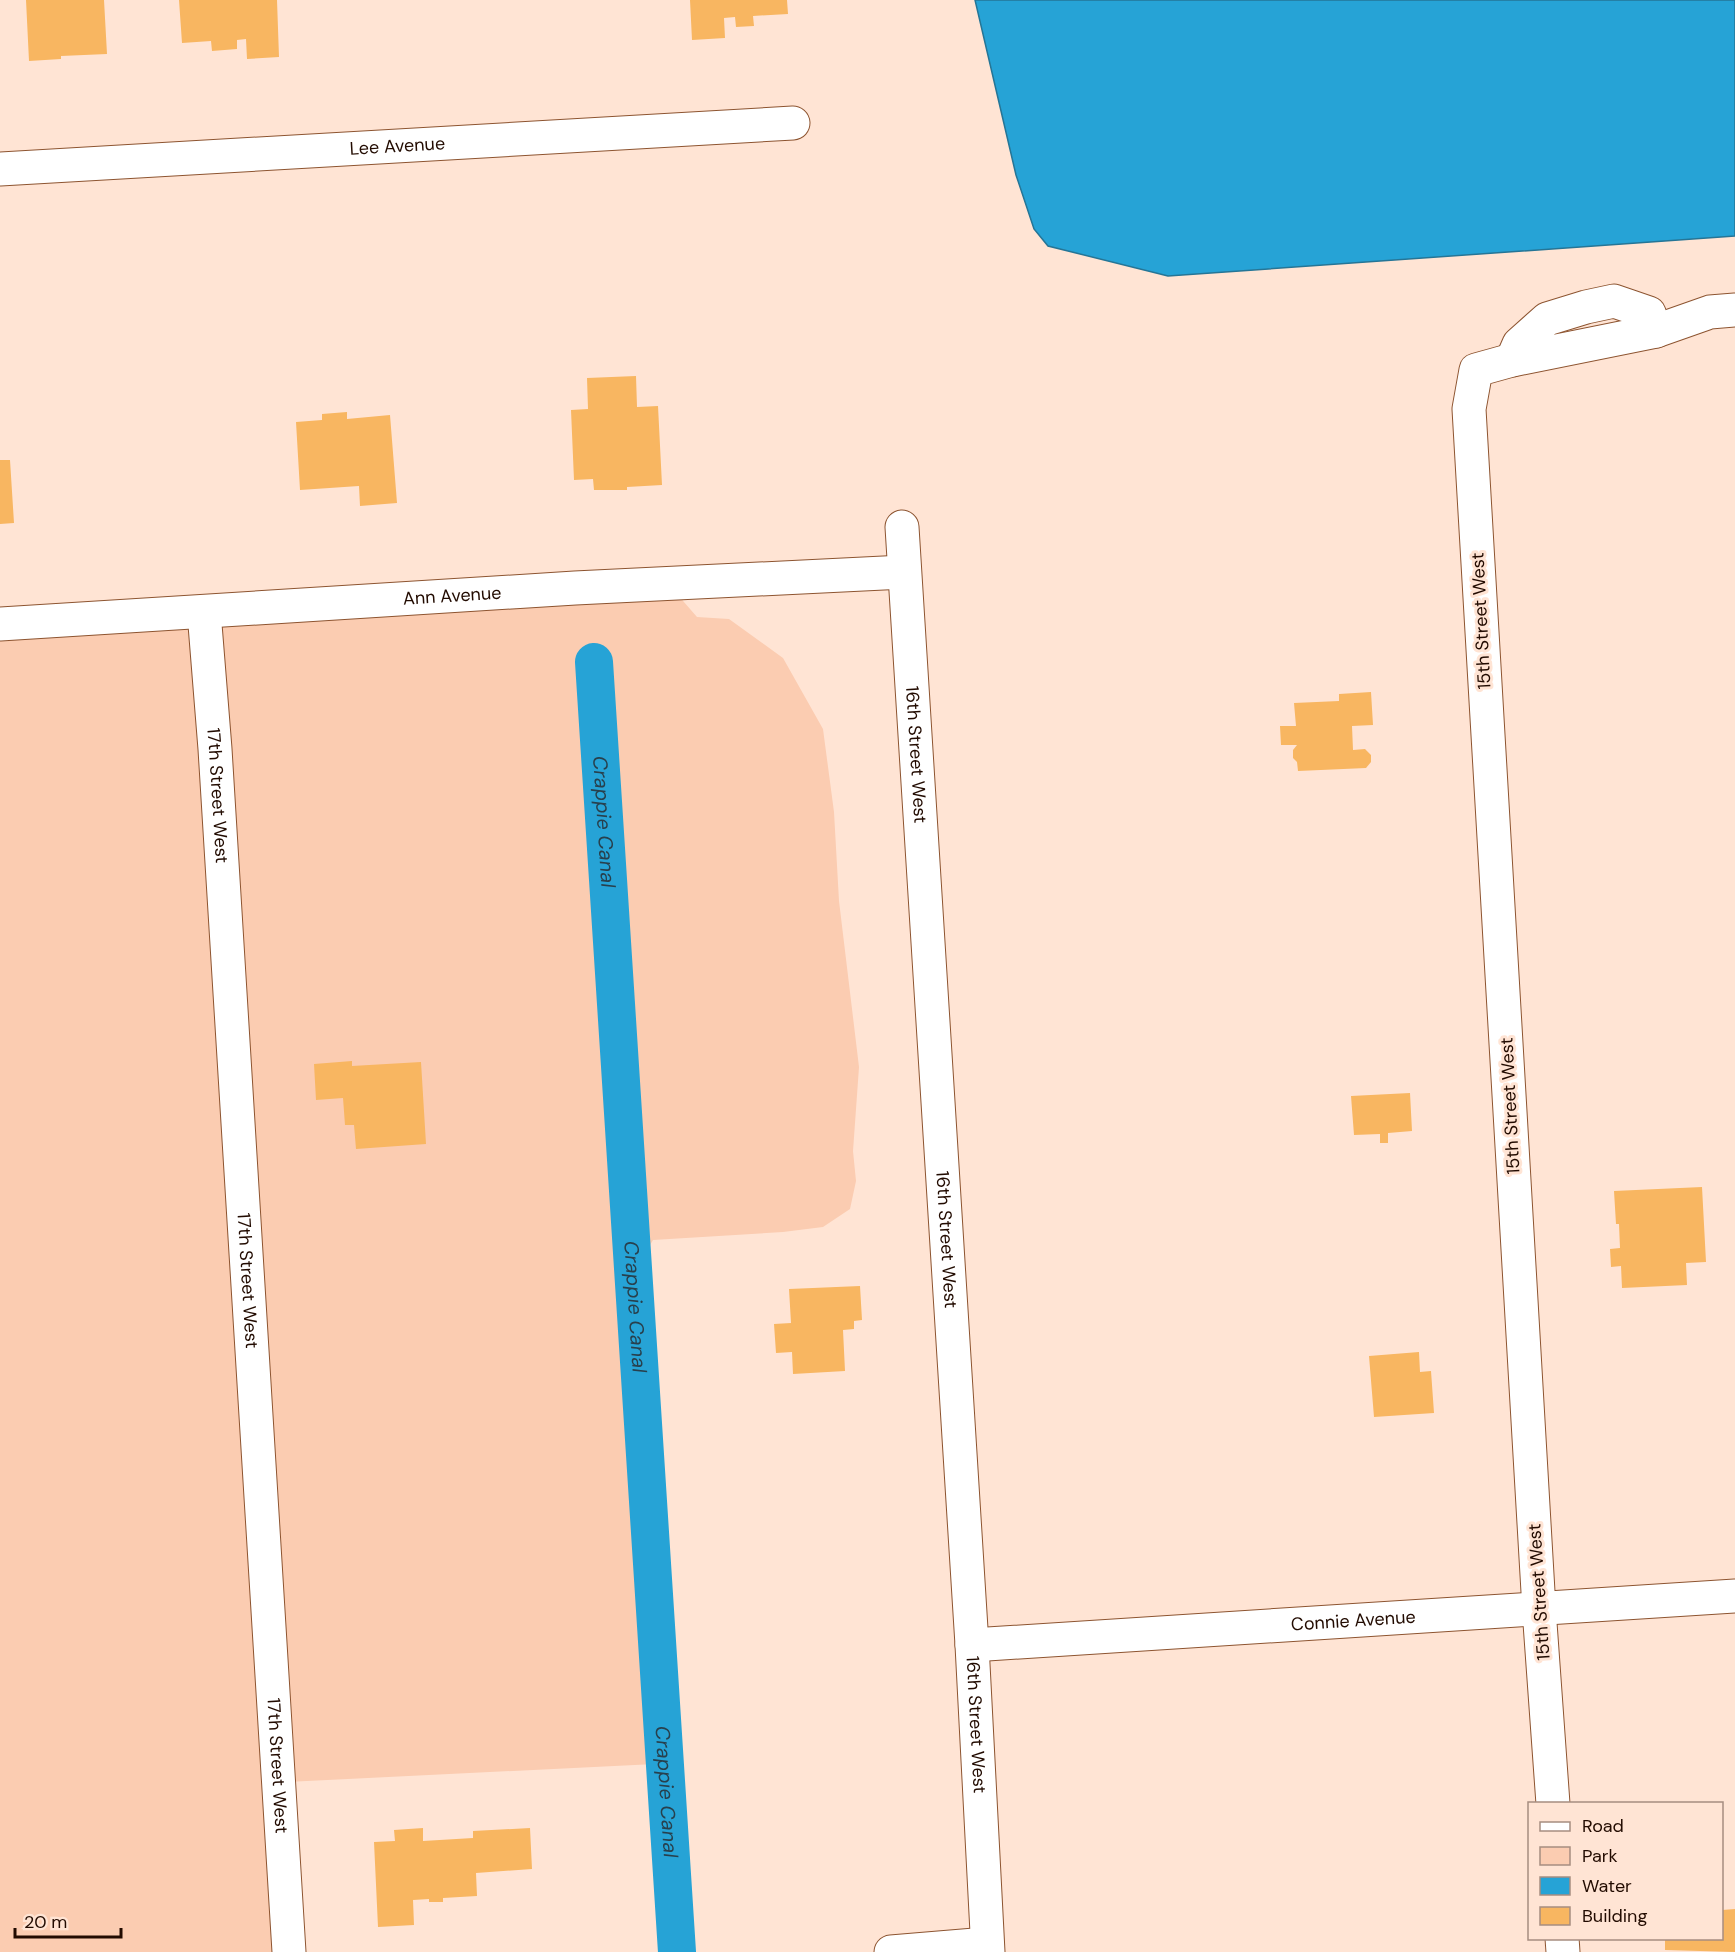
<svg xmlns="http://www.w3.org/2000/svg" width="1735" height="1952" font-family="'DM Sans',sans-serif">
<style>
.green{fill:#fbccb1}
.water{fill:#26a3d6;stroke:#257596;stroke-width:1.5}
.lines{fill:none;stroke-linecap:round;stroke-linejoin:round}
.canal{stroke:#26a3d6;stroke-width:38}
.building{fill:#f8b661}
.minor-casing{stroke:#8d5430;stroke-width:35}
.minor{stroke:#fff;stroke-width:33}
.labels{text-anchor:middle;stroke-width:6;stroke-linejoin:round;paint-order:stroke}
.street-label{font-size:18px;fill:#220b01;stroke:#ffe4d4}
.water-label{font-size:20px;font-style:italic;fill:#28404d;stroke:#ffe4d4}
</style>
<rect width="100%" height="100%" fill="#ffe4d4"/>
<path class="green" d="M670,586L697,617L729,619L783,658L823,729L834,812L839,901L859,1067L853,1151L856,1181L850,1209L823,1227L783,1232L653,1240L643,1257L655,1764L266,1783L273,1952H0V627Z"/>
<path class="water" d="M975,0H1735V236L1168,276L1048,246L1034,229L1016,175Z"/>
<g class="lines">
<path class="canal" id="s1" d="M594,662L677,1952"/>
</g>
<path class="building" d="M26,0H104L107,54L61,56V59L29,61Z
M179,0H277L279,57L247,59L246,39L237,40V49L212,51L211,41L182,43Z
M690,0H787L788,14L753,16L754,26L736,27L735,17L724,18L725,38L692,40Z
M636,376L637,407L658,406L662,485L627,487V490H594L593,479L574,480L571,410L588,409L587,378Z
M347,412V419L390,415L397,503L360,506L359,486L300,490L296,422L322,420V414Z
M0,460H10L14,523L0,524Z
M1371,692L1373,725L1352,726L1353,750L1365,749L1371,755V762L1366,768L1298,771L1297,762L1293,758V750L1297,745H1281L1280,726H1296L1294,703L1339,701V694Z
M352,1061V1066L421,1062L426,1144L356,1149L354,1125H345L343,1098L316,1100L314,1064Z
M1410,1093L1412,1131L1388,1133V1143H1380V1134L1354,1135L1351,1096Z
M1702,1187L1706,1262L1686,1263L1687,1285L1622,1288L1621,1266L1611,1267L1610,1249L1620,1248L1619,1224H1616L1614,1191Z
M860,1286L862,1320L854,1321V1329L843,1330L845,1371L793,1374L792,1352L776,1353L774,1324L791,1323L789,1289Z
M1419,1352L1420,1372L1431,1371L1434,1413L1374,1417L1369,1356Z
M423,1828V1841L473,1838V1831L530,1828L532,1869L476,1873L477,1896L443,1898V1902H429V1899L413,1900L414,1925L378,1927L374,1842L395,1841L394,1830Z
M1735,1909V1952L1665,1950V1938H1722V1910Z"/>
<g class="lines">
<g class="minor-casing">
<g id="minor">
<path id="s2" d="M0,169L793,123"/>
<path d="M1512,360L1519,344L1547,319L1586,307L1614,301L1649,313L1656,331"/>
<path id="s3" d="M902,527L972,1645L988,1952"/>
<path id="s4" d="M204,612L215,749L289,1952"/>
<path id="s5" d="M0,624L575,588L904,572"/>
<path id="s6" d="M972,1645L1735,1596"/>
<path d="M1553,1804L1539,1609L1469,409L1476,370L1512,360L1656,331L1710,312L1735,310"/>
<path d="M1562,1938L1563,1952"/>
<path d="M891,1952L987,1944"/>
</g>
</g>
<use href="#minor" class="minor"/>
</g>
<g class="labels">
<g class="street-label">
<text dy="6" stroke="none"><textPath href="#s2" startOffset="398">Lee Avenue</textPath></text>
<text dy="6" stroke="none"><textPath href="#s5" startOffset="453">Ann Avenue</textPath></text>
<text transform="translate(1481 621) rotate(-93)" y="6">15th Street West</text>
<text dy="6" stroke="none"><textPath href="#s3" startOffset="228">16th Street West</textPath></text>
<text dy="6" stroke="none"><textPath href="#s4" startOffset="184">17th Street West</textPath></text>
<text transform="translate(1510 1106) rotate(-93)" y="6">15th Street West</text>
<text dy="6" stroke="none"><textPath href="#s3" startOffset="714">16th Street West</textPath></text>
<text dy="6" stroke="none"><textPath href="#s4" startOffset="670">17th Street West</textPath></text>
<text transform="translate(1539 1592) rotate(-94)" y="6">15th Street West</text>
<text dy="6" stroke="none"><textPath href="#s6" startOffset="382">Connie Avenue</textPath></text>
<text dy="6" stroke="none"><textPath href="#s3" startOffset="1200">16th Street West</textPath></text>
<text dy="6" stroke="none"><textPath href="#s4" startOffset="1156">17th Street West</textPath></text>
</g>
<g class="water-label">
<text dy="7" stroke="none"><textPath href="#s1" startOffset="160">Crappie Canal</textPath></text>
<text dy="7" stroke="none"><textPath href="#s1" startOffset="646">Crappie Canal</textPath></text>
<text dy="7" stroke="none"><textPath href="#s1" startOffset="1132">Crappie Canal</textPath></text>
</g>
</g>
<rect x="1528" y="1802" width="195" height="138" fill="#ffe4d4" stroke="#a78d80" stroke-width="1.5"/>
<rect x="1540" y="1822" width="30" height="9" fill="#ffffff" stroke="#a78d80" stroke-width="1.5"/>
<text x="1582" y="1832" font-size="18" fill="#220b01">Road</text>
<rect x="1540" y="1847" width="30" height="18" fill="#fbccb1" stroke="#a78d80" stroke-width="1.5"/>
<text x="1582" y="1862" font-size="18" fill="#220b01">Park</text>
<rect x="1540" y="1877" width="30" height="18" fill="#26a3d6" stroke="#a78d80" stroke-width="1.5"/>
<text x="1582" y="1892" font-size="18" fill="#220b01">Water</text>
<rect x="1540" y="1907" width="30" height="18" fill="#f8b661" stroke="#a78d80" stroke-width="1.5"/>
<text x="1582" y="1922" font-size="18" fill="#220b01">Building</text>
<path d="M15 1928v9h106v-9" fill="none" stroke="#220b01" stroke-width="3"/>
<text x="24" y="1928" font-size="18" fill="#220b01" stroke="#ffe4d4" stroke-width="4.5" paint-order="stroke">20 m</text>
</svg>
